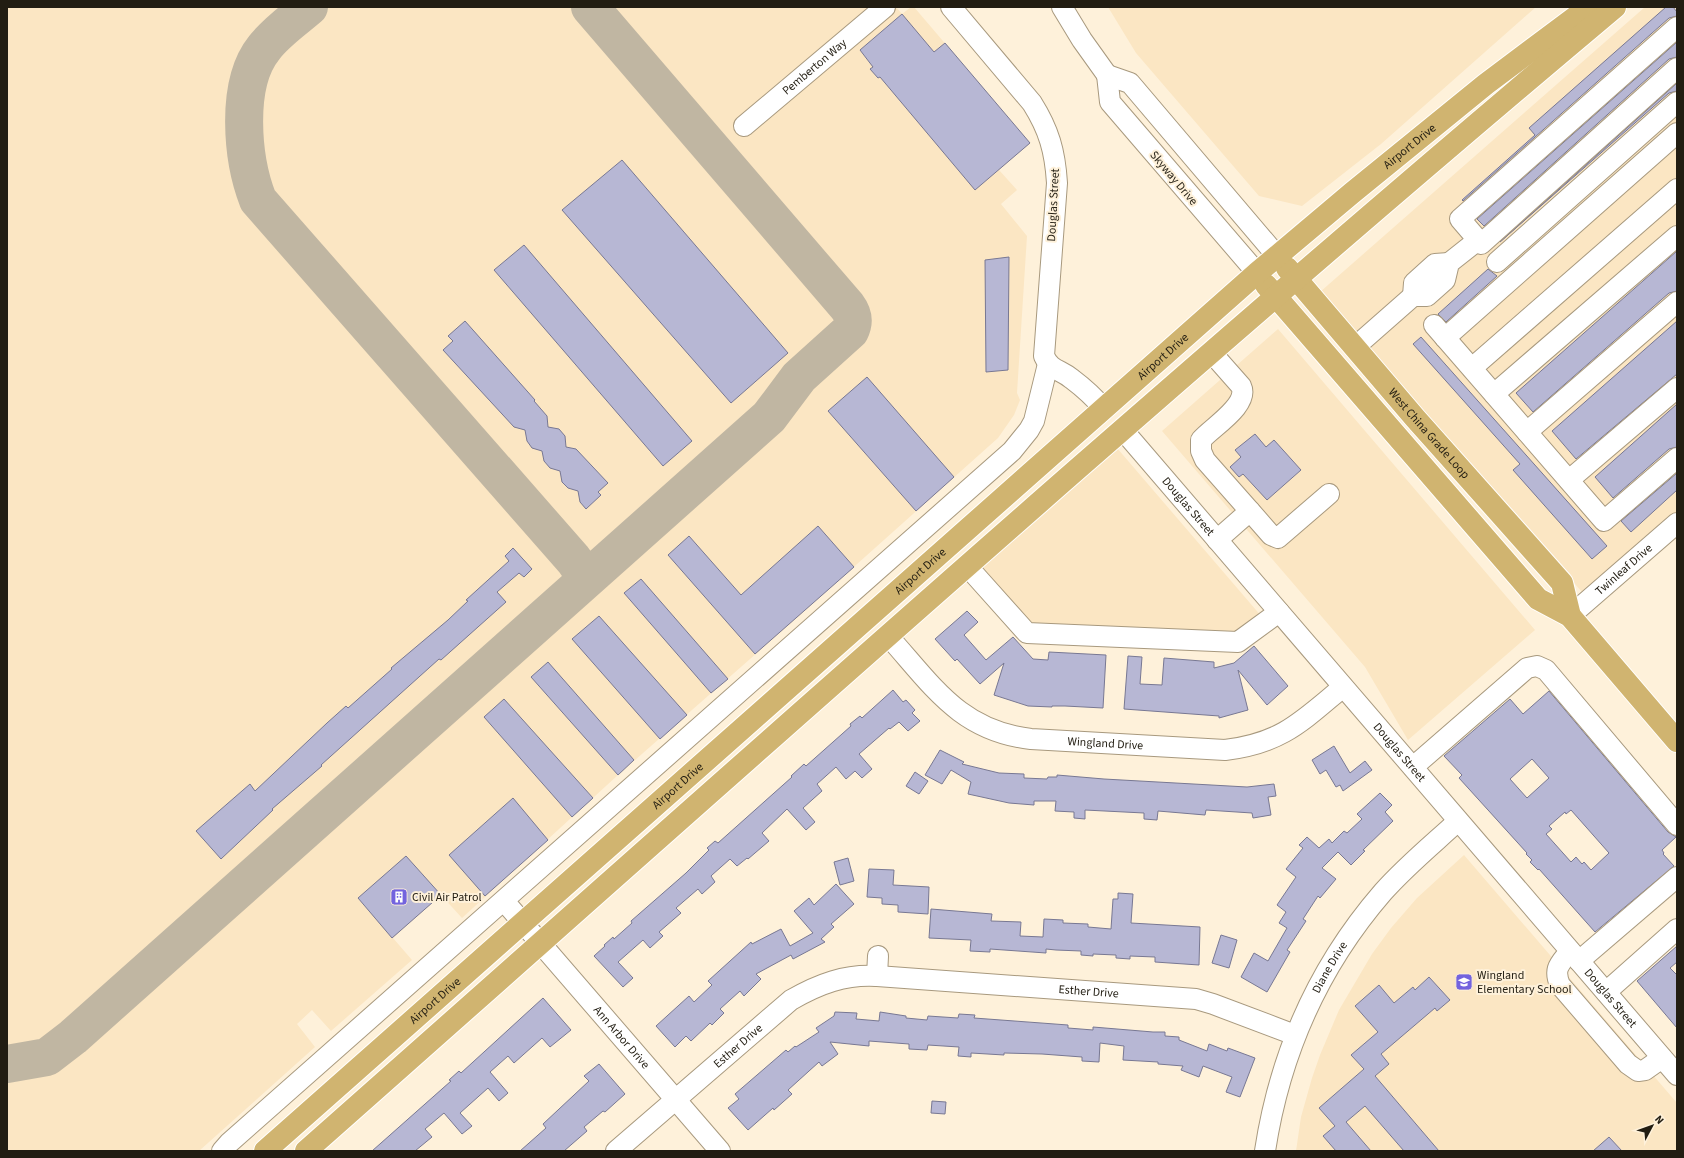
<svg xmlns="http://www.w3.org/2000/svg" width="1684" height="1158" font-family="'Source Sans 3',sans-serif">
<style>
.built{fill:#fbe6c3}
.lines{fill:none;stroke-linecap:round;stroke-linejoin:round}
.taxiway{stroke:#c0b6a2;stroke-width:38}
.building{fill:#b7b7d4;stroke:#787893;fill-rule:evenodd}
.minor-casing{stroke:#a8997e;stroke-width:22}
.major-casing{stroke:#fff;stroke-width:24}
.minor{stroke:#fff;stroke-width:20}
.major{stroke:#d0b470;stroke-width:22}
.labels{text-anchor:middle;stroke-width:4;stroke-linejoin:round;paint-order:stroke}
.street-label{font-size:12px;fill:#221d12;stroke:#fef1da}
.poi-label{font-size:12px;fill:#221d12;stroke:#fef1da;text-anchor:start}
</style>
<rect width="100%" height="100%" fill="#fef1da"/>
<path class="built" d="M7,7H896L902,14L911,7H914L1030,143L999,170L1017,190L1001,204L1027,236L1017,393L1020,400L1014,415L998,438L790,624L618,775L462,918L441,895L393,938L412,960L331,1031L312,1010L297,1024L315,1047L199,1151H7Z
M1108,7H1536L1381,144L1302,206L1259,196L1136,53Z
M1645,7H1677V511L1582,592L1320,292Z
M1278,329L1535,630L1408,740L1365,667L1162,431Z
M1117,448L1262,617L1234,641L1039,633L978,571Z
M1464,855L1677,1103V1151H1296L1301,1117L1312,1078L1320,1055L1339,1010L1372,954L1391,928L1417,898Z"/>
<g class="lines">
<path class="taxiway" d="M309,7C294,20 276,32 264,48C235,84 242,159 258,200L573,559C581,569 584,576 577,588
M7,1064L47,1057L73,1037L769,417L799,377L850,331C855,321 853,314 847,306L590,7"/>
</g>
<path class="building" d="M1666,7H1673L1677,12V16L1669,18L1463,201L1462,200L1535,135L1529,128Z
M902,14L934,52L945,43L1030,143L975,190L880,77L878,78L870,69L873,67L860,50Z
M1677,42V57L1669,59L1484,226L1477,219Z
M1677,83V91L1669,93L1500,242Z
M622,160L788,353L731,403L562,210Z
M524,245L692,441L663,466L494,270Z
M1677,251V291L1669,293L1533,412L1516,393Z
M1009,257L1008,370L986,372L985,260Z
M1488,269L1497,276L1446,322L1438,314Z
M465,321L535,400L534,401L547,416L548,427L559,429L565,436L566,447L576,449L608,483L598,492L601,495L586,509L580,502L578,491L568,488L562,482L560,471L550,468L544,461L542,451L532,448L527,441L525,430L514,427L443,350L453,341L448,336Z
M1677,321V374L1576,459L1552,431Z
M1421,337L1607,546L1592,559L1513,470L1520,464L1413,344Z
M867,377L954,477L916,511L828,411Z
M1677,404V447L1669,449L1613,498L1595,477Z
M1255,434L1266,447L1274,440L1301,470L1267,500L1243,474L1239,477L1230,467L1241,457L1235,450Z
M1677,473V490L1631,532L1621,521Z
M818,526L854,567L755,654L668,555L689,536L741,595Z
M513,548L532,569L524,577L519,573L497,592L506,602L441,660L439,659L321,765L322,766L272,809L273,810L221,859L196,831L250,784L255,791L327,723L346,706L348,708L392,669L391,668L448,620L468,601L466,600L509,561L505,556Z
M641,579L728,679L711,693L624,593Z
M967,611L978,622L964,635L986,660L1013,637L1033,659L1048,660L1049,652L1106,655L1103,708L1065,706H1052V707L1028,706L994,695L1004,663L980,684L957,659L955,661L935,639Z
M599,616L687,715L660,739L572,639Z
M1254,646L1288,686L1267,705L1238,670L1248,710L1219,718V716L1124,709L1128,656L1142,657L1140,684L1162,685L1164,658L1214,662V668L1234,663Z
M548,662L634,760L618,775L531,677Z
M893,690L903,702L906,700L915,710L912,713L920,721L908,731L899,722L890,729L889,728L859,754L872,769L862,778L855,771L846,779L836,767L817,784L822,791L803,808L815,822L806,830L787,809L762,833L769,841L748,859L747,858L737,866L730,859L712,875L711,876L715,882L702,894L698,889L676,908L681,913L659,932L663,936L650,948L643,940L618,962L633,978L623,987L594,956L605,946L604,945L613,937L614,939L632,923L631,921L686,873L709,850L707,848L715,841L718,843L792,777L791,776L804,764L806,766L851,726L850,724L860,716L862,718Z
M1549,691L1668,832L1676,837L1662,850L1664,853L1663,854L1674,866L1595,932L1539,869L1538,870L1530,862L1532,860L1526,854L1527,853L1459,778L1462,775L1444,756L1510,699L1523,714ZM1532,759L1549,778L1527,798L1510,779ZM1571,810L1609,853L1591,870L1584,862L1582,864L1576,857L1571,862L1546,834L1552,829L1549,826L1565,812L1566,814Z
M504,699L593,798L572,817L484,717Z
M1334,746L1350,773L1365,761L1372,770L1343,791L1340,785L1336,787L1326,770L1320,774L1312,760Z
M940,750L964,762L962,764L999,773L1024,774V778L1047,779L1048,777H1057V775L1104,779L1247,787L1274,784L1276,796L1268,797L1271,815L1253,818L1252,813L1206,810L1205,815L1158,811L1157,820L1144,819V813L1085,810V819L1074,818V812L1055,811L1056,801H1034V805L1009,803L968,794L971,782L951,770L942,784L925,775Z
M915,772L928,781L919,794L906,786Z
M1380,793L1392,805L1385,812L1393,821L1363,850L1365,851L1351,865L1338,852L1322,868L1336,879L1320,898L1318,896L1303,919L1306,921L1287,950L1290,952L1267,992L1241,977L1254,953L1268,961L1287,928L1279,923L1286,912L1277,905L1296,877L1286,869L1303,848L1299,845L1307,837L1319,848L1329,839L1332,843L1344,831L1347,833L1362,819L1357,814Z
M513,798L548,840L485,896L449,855Z
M406,856L441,895L392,938L358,898Z
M848,858L854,881L840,885L834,862Z
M869,869L894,870L893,885L929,887L928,914L898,912V905L882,904V898L867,897Z
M836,884L854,904L831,924L834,927L821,939L825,942L793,959L791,955L756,974L761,979L744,996L740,991L720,1009L724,1013L712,1025L710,1023L691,1041L686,1036L675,1047L656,1026L689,996L694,1002L712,985L708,981L751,942L752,944L781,929L790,946L813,933L794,911L809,898L814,905Z
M1118,893L1133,894L1131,923L1200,927L1199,965L1155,962V957L1130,956V959L1116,958V955L1093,954V956L1081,955V951L1056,950L1046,949V953L990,949V952L970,951L971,940L929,938L931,909L992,914L991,921L1021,922L1020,936L1043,937L1044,919L1063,920V923L1088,924V927L1111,929L1113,899H1118Z
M1221,935L1237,940L1229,968L1212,963Z
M1677,946V962L1670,968L1677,975V1028L1637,981Z
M1429,977L1450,1000L1437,1011L1435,1008L1381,1054L1389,1064L1375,1076L1439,1151H1404L1365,1106L1346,1122L1371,1151H1336L1323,1136L1335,1126L1319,1108L1364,1069L1351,1055L1378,1032L1355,1006L1379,985L1394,1003L1413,987L1415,990Z
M543,998L571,1030L550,1047L542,1038L514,1063L508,1056L490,1072L508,1093L499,1101L488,1088L460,1113L472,1126L462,1134L444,1113L425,1129L432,1137L415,1151H372L451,1081L449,1080L459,1071L461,1073Z
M835,1012L857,1013L856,1019L879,1021L880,1012L906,1016V1018L927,1020L928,1016L958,1018L959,1014L975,1015L974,1018L1068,1025V1028L1093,1030V1027L1153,1032H1165V1036L1179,1037V1040L1207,1051L1209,1044L1227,1051L1228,1048L1255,1058L1240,1097L1226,1092L1232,1077L1203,1066L1199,1077L1181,1070L1183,1066L1158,1064V1062L1123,1060L1124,1046L1100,1043L1099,1062L1082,1061V1057L1042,1054L1004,1053V1055L971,1053V1057L958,1056L959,1047L928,1045L927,1050L909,1049V1044L869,1041V1046L830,1042L838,1054L822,1066L819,1062L788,1090L792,1094L774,1110L773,1108L748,1130L728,1108L739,1099L735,1094L786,1050L788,1052L795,1046L796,1047L819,1032L816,1028L834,1016Z
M599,1064L625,1094L605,1112L603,1111L584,1127L587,1131L564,1151H520L546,1128L543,1124L589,1081L584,1076Z
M932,1101L946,1102L945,1114L931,1113Z
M1609,1137L1622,1151H1593Z"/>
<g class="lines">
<g class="minor-casing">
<g id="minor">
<path d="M951,7L1032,103C1049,130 1055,151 1057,183L1044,356C1051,371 1060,369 1072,379C1084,388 1094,397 1104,409"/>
<path d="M1062,7L1082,40L1107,75"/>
<path id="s1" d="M744,126L885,7"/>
<path d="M1481,244L1677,68"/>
<path d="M1497,262L1677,102"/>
<path d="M1257,273L1110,102L1107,75L1130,83L1277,256"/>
<path d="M1413,296L1414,283L1435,264L1449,263"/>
<path d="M1434,325L1604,521L1677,458"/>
<path d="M1445,338L1677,133"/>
<path d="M1355,347L1413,296H1427L1445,280L1449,263L1478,240L1460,219L1677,27"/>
<path d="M1211,352L1241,386C1250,405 1212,427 1201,440V451L1205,460L1250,511L1217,540"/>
<path d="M1472,368L1677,189"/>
<path d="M1494,394L1677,236"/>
<path id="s2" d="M1122,429L1677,1075"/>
<path d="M1527,432L1677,302"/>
<path d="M1569,480L1677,388"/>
<path d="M1250,511L1271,535L1278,538L1329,494"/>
<path d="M967,566L1027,633L1238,642L1279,612"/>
<path id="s3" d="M1570,616L1677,523"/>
<path id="s4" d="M888,636C933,686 960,731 1031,739L1225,750C1282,743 1301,722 1343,687"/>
<path d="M1413,767L1527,668L1537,666L1546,670L1677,825"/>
<path id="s5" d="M504,901L720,1151"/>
<path d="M1570,951C1560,964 1553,968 1560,985L1628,1064L1638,1071L1645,1070L1662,1058"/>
<path d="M1579,961L1677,877"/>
<path d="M877,976L878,956"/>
<path d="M1606,992L1677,929"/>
<path d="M222,1151L229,1143L1012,451L1029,430L1034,421L1048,364"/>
<path id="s6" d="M616,1151L791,1000C819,984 845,974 877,976L1196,999L1213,1004L1295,1035"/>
<path id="s7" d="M1265,1151C1280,1053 1318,967 1383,892C1406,866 1433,844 1458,821"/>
</g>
</g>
<g class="major-casing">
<g id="major">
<path id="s8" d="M1287,268L1415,418L1562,583L1570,616"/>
<path d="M1266,285L1538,599L1570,616L1677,741"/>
<path id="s9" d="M265,1151L1257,273L1352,193L1486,84L1589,7"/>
<path d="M306,1151C740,767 1171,380 1615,7"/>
</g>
</g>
<use href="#minor" class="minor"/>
<use href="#major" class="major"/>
</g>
<defs>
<g id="building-square" transform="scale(0.9)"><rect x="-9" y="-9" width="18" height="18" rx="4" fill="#7363de" stroke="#fef1da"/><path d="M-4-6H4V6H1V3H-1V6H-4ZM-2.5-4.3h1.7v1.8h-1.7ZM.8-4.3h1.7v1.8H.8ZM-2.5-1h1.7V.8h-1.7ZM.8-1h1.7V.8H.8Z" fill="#fff"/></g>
<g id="school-square" transform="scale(0.9)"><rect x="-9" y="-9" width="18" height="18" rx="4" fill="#7363de" stroke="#fef1da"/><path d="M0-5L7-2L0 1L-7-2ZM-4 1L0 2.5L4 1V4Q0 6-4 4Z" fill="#fff"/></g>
</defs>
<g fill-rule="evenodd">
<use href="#building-square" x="399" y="897"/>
<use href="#school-square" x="1464" y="982"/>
</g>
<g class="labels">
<g class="street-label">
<text dy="4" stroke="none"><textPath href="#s1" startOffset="92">Pemberton Way</textPath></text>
<text dy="4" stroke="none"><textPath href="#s9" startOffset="1523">Airport Drive</textPath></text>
<text transform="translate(1174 178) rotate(50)" y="4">Skyway Drive</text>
<text transform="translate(1053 205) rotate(-87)" y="4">Douglas Street</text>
<text dy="4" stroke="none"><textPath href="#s9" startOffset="1199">Airport Drive</textPath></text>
<text dy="4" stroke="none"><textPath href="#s8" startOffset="218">West China Grade Loop</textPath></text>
<text dy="4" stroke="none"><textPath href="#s2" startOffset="102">Douglas Street</textPath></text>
<text dy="4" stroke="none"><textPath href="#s3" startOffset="71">Twinleaf Drive</textPath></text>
<text dy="4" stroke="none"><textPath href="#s9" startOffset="875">Airport Drive</textPath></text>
<text dy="4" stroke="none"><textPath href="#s4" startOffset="256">Wingland Drive</textPath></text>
<text dy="4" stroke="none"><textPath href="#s2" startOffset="426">Douglas Street</textPath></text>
<text dy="4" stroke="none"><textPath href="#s9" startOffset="551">Airport Drive</textPath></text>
<text dy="4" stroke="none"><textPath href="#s7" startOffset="196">Diane Drive</textPath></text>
<text dy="4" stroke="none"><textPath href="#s6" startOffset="534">Esther Drive</textPath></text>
<text dy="4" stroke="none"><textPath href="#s2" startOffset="750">Douglas Street</textPath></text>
<text dy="4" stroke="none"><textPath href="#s9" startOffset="227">Airport Drive</textPath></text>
<text dy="4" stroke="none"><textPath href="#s5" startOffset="180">Ann Arbor Drive</textPath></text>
<text dy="4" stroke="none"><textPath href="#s6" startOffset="161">Esther Drive</textPath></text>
</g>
<g class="poi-label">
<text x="412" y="901">Civil Air Patrol</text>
<text x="1477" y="979">Wingland<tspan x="1477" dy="14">Elementary School</tspan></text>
</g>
</g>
<rect width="1684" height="1158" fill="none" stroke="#221d12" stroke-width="16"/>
<g transform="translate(1652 1126) rotate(49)" stroke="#fef1da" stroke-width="3" paint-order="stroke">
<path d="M0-3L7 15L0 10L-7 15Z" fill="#221d12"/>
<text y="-6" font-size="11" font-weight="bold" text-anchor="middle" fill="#221d12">N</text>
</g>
</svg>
